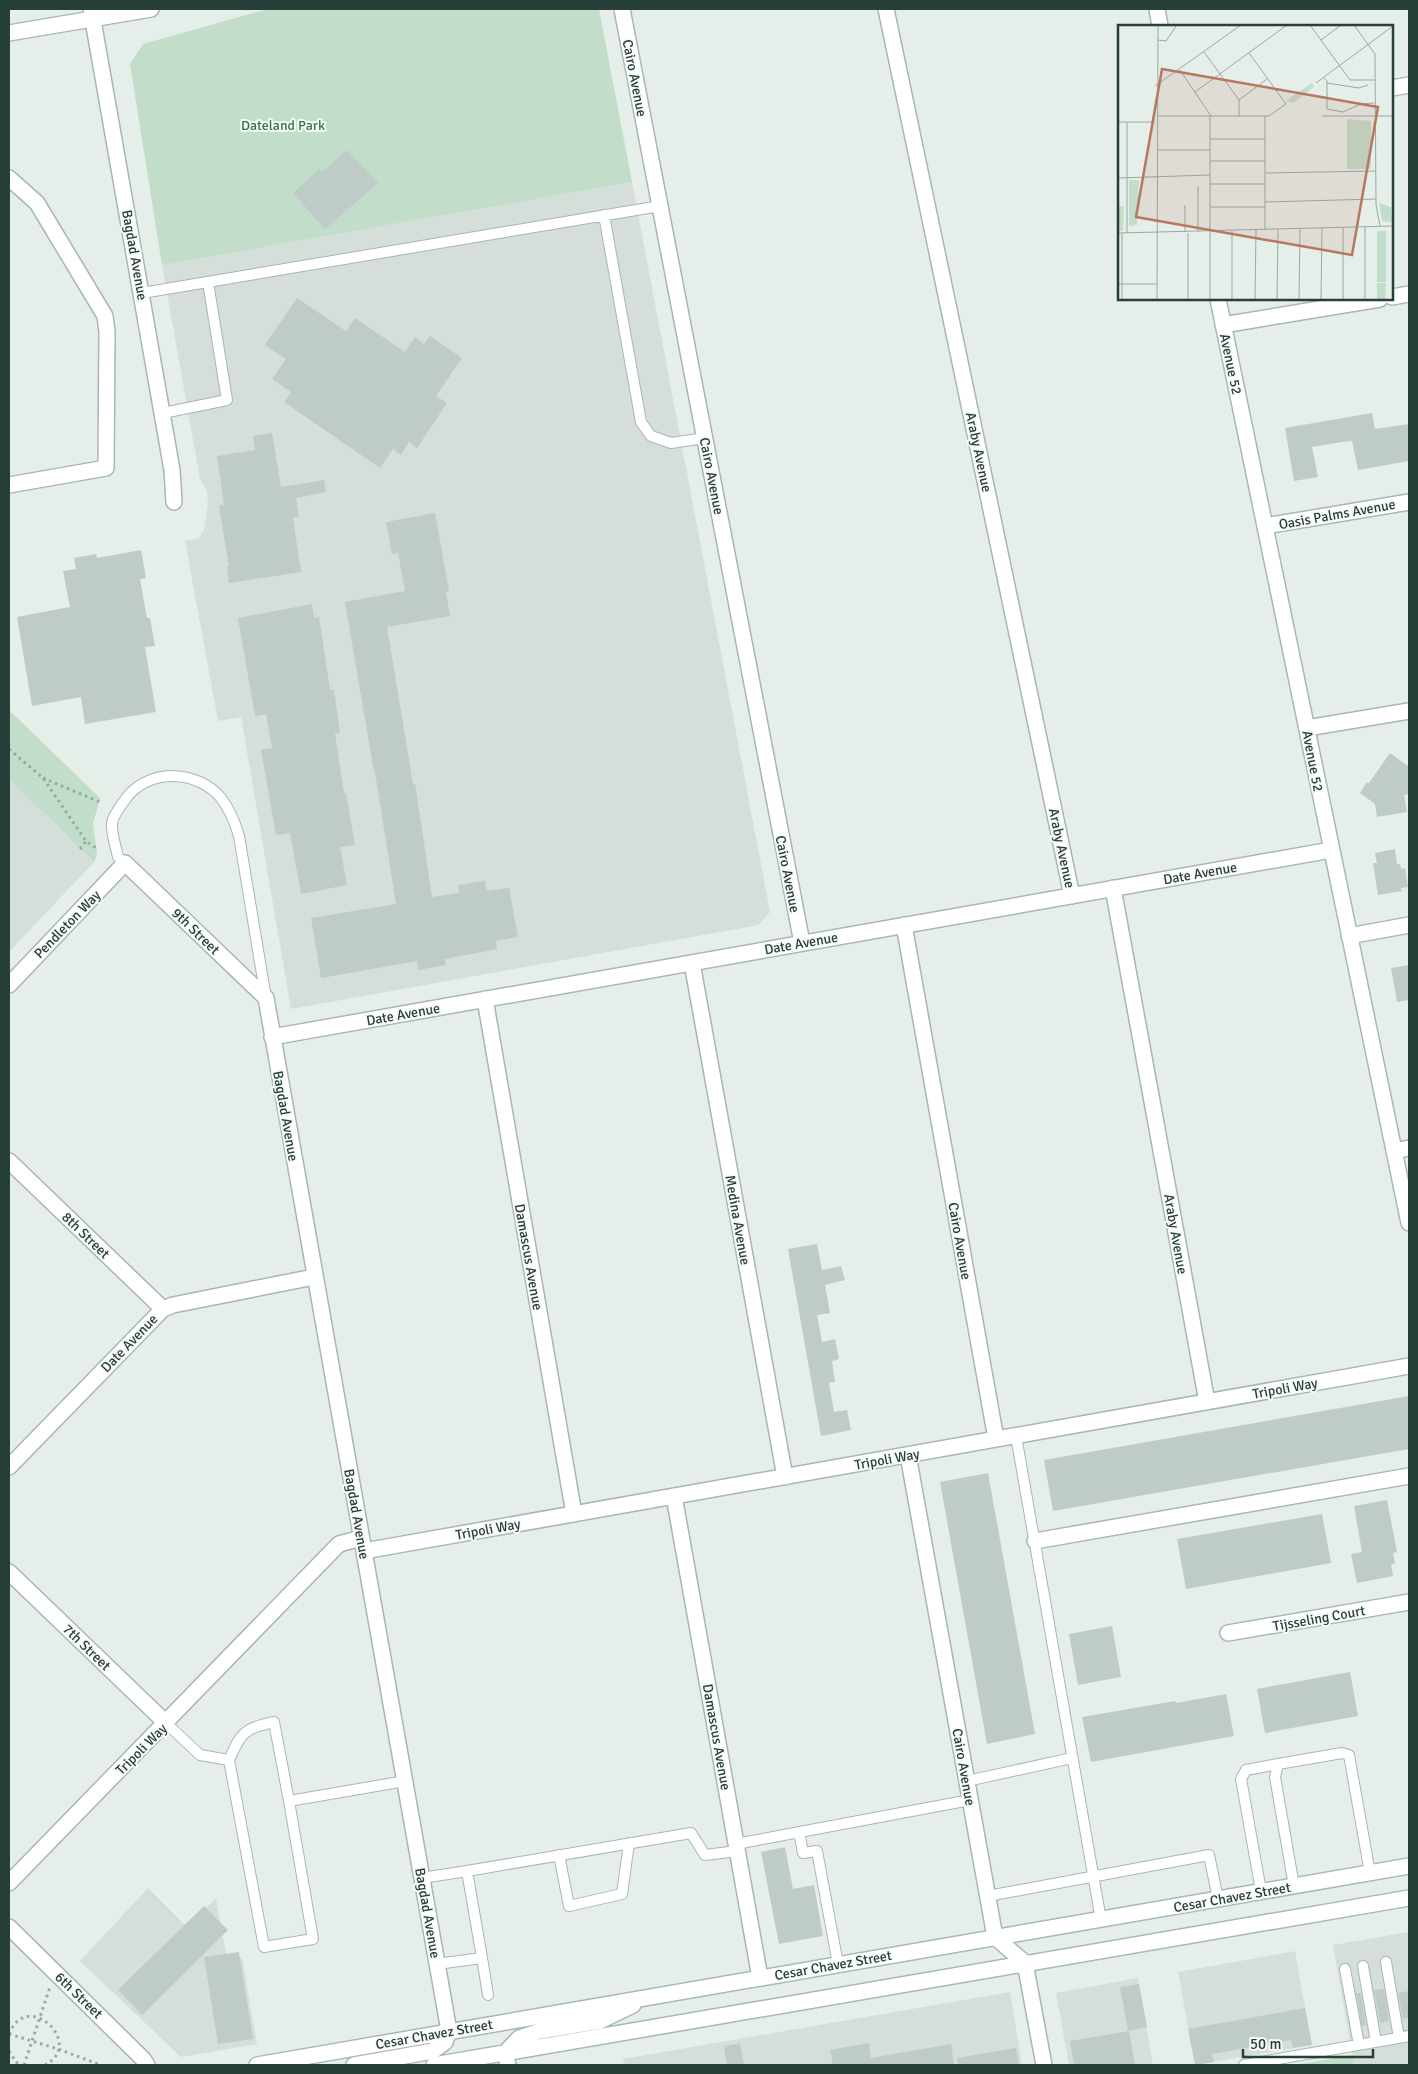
<svg xmlns="http://www.w3.org/2000/svg" width="1418" height="2074" font-family="Signika,sans-serif">
<style>
.built{fill:#d5ded9}
.green{fill:#c2ddc9}
.building{fill:#bfcbc7}
.lines{fill:none;stroke-linecap:round;stroke-linejoin:round}
.service-casing{stroke:#a9b6b1;stroke-width:12}
.minor-casing{stroke:#a9b6b1;stroke-width:18}
.secondary-casing{stroke:#a6b9b2;stroke-width:18}
.path{stroke:#8aaea3;stroke-width:3;stroke-dasharray:2.5 4;stroke-linecap:butt}
.service{stroke:#fff;stroke-width:10}
.minor{stroke:#fff;stroke-width:15}
.secondary{stroke:#fff;stroke-width:15}
.labels{text-anchor:middle;stroke-width:4;stroke-linejoin:round;paint-order:stroke}
.street-label{font-size:14px;fill:#263f38;stroke:#f7faf9}
.park-label{font-size:14px;fill:#34724c;stroke:#f7faf9}
.inset-road{fill:none;stroke:#99a8a3;stroke-width:1}
.view{fill:#b6785f;fill-opacity:0.15;stroke:#b6785f;stroke-width:2.5}
.inset-edge{fill:none;stroke:#263f38;stroke-width:2.5}
</style>
<rect width="100%" height="100%" fill="#e6eeea"/>
<path class="built" d="M632,182L770,912L759,925L291,1009L241,717L218,721L185,541L199,538L204,529L208,505L207,491L200,479L162,265Z
M9,779L94,862L9,952Z
M148,1888L187,1927L216,1898L227,1960L242,1957L257,2044L181,2057L80,1961Z
M1409,1932V2065H1354L1333,1945Z
M1295,1951L1312,2045L1195,2065L1178,1972Z
M1138,1978L1153,2065H1069L1056,1993Z
M1010,1992L1022,2065H624L623,2059Z"/>
<path class="green" d="M268,9H599L632,182L162,265L130,64L143,44Z
M9,710L100,798L93,824L97,854L94,862L9,779Z
M1352,2055L1354,2065H1295Z"/>
<path class="building" d="M347,150L378,183L325,229L293,193L319,169L322,172Z
M297,298L346,331L355,318L405,352L415,337L424,344L430,336L462,358L436,396L447,403L417,448L409,442L401,455L393,449L380,468L284,402L291,392L272,379L286,359L265,345Z
M1372,413L1375,429L1409,424V461L1358,470L1352,441L1342,442L1312,447L1318,477L1294,481L1285,428Z
M272,433L281,487L324,480L326,492L296,498L299,517L293,518L301,572L229,583L227,566H229L219,506L224,505L217,456L255,450L253,436Z
M435,513L449,591L446,592L450,616L387,627L413,784L415,783L432,897L459,893L458,885L485,881L487,891L509,888L518,937L496,941L497,949L445,959L446,965L418,970L417,961L321,978L311,918L396,904L375,772H374L345,602L405,591L398,553L392,554L386,522Z
M141,550L146,578L140,579L147,618H150L155,646L145,647L156,712L85,724L81,697L32,706L17,617L70,607L63,571L76,569L74,558L96,554L97,558Z
M312,604L314,618L319,617L330,690H334L340,733L335,734L344,793H346L355,845L340,847L347,885L301,894L290,833L276,835L261,750L272,748L266,714L255,716L238,618Z
M1390,753L1409,767V794L1404,795L1407,812L1377,817L1375,804L1360,793L1367,782L1369,783Z
M1395,849L1397,864H1400L1401,869L1405,868L1408,887L1401,888L1402,891L1378,895L1373,863H1377L1375,853Z
M1409,965V1000L1397,1002L1391,968Z
M817,1244L822,1270L841,1266L845,1280L825,1285L830,1313L817,1315L822,1342L835,1339L839,1359L832,1361L835,1382L829,1383L834,1412L847,1410L851,1430L821,1436L788,1249Z
M1409,1396V1449L1053,1511L1044,1460Z
M988,1473L1035,1734L987,1744L940,1482Z
M1387,1500L1397,1552L1393,1553L1395,1564H1391L1393,1576L1357,1583L1351,1554L1362,1552L1354,1506Z
M1322,1514L1331,1563L1186,1589L1177,1539Z
M1112,1626L1121,1677L1078,1685L1069,1634Z
M1350,1672L1358,1716L1265,1733L1257,1689Z
M1226,1694L1234,1736L1091,1762L1082,1717L1175,1701L1176,1703Z
M785,1847L793,1889L814,1885L823,1936L779,1944L761,1852Z
M204,1906L228,1930L142,2015L118,1990Z
M239,1952L253,2039L218,2044L204,1957Z
M1139,1984L1147,2027L1128,2031L1120,1987Z
M1384,1989L1389,2021L1380,2023L1374,1990Z
M1409,1991V2017L1403,2019L1398,1993Z
M1356,1993H1361L1366,2025L1362,2026Z
M1305,2008L1312,2045L1293,2048L1291,2040L1212,2054L1214,2062L1195,2065L1188,2029Z
M1129,2031L1135,2065H1074L1070,2041Z
M740,2043L744,2065H727L724,2046Z
M869,2043L871,2058L951,2044L954,2065H833L830,2050Z
M1016,2048L1019,2065H958L957,2058Z"/>
<g class="lines">
<g class="service-casing">
<path id="service" d="M604,215L641,422L651,436L671,443L705,438
M142,293L660,206
M163,413L227,400L208,282
M125,863L118,857C116,847 111,833 112,823C113,815 122,804 127,797C150,768 198,770 221,798C230,810 235,822 239,836L266,998
M1016,1436L1101,1920
M166,1723L200,1755L229,1760
M967,1781L1072,1758
M289,1801L274,1722C244,1728 241,1733 229,1760L264,1947L313,1939L289,1801L405,1781
M799,1832L803,1853L817,1851L838,1964
M736,1844L970,1800
M559,1855L569,1906L622,1894L629,1843
M467,1871L691,1833L705,1855L737,1851
M422,1878L467,1871L482,1958L437,1964
M1294,1886L1275,1777L1278,1764L1342,1753L1349,1755L1370,1873
M1261,1891L1241,1779L1246,1770L1278,1764
M988,1896L1209,1855L1218,1899
M482,1958L488,1995
M1386,1962L1399,2038
M1363,1966L1376,2042
M1345,1969L1359,2045
M1244,2065L1409,2036"/>
</g>
<g class="minor-casing">
<path id="minor" d="M91,9L172,470L174,502
M622,9L802,943
M886,9L1072,896
M9,33L151,9
M1392,88L1409,85
M9,178L37,203L105,316L107,332L106,468L9,485
M1392,297L1409,294
M1223,325L1380,299
M1265,526L1409,502
M1307,728L1409,711
M1113,888L1207,1402
M904,925L996,1439
M1349,936L1409,925
M692,963L785,1477
M9,985L125,863L266,998L449,2031
M485,999L574,1514
M272,1037L1331,850
M1394,1151L1409,1148
M9,1161L163,1309
M908,1455L995,1937L1025,1963L1044,2065
M9,1467L163,1309L173,1305L314,1277
M674,1496L760,1978
M1035,1541L1409,1476
M364,1551L1409,1366
M9,1572L166,1723
M1228,1633L1409,1602
M9,1883L339,1544L361,1538
M9,1927L143,2059L147,2065
M505,2053L508,2065"/>
</g>
<g class="secondary-casing">
<path id="secondary" d="M1157,9L1160,26
M1218,299L1409,1223
M505,2053L519,2038L540,2031L600,2021L633,2005
M257,2065L1409,1866
M354,2065L433,2051L445,2042L449,2031
M434,2065L1409,1898"/>
</g>
<path class="path" d="M9,749L43,778L86,841L96,848
M43,778L100,802
M80,849L86,841
M9,2034C27,1988 86,2044 45,2065
M9,2034L58,2049L101,2065
M9,2051L16,2062L21,2065
M24,2065L50,1987"/>
<use href="#service" class="service"/>
<use href="#minor" class="minor"/>
<use href="#secondary" class="secondary"/>
</g>
<g class="labels">
<g class="street-label">
<text transform="translate(635 78) rotate(79)" y="5">Cairo Avenue</text>
<text transform="translate(135 255) rotate(80)" y="5">Bagdad Avenue</text>
<text transform="translate(1231 364) rotate(78)" y="5">Avenue 52</text>
<text transform="translate(979 452) rotate(78)" y="5">Araby Avenue</text>
<text transform="translate(712 476) rotate(79)" y="5">Cairo Avenue</text>
<text transform="translate(1337 514) rotate(-10)" y="5">Oasis Palms Avenue</text>
<text transform="translate(1313 761) rotate(79)" y="5">Avenue 52</text>
<text transform="translate(1062 848) rotate(78)" y="5">Araby Avenue</text>
<text transform="translate(1200 873) rotate(-10)" y="5">Date Avenue</text>
<text transform="translate(788 874) rotate(79)" y="5">Cairo Avenue</text>
<text transform="translate(67 924) rotate(-46)" y="5">Pendleton Way</text>
<text transform="translate(196 931) rotate(44)" y="5">9th Street</text>
<text transform="translate(801 943) rotate(-10)" y="5">Date Avenue</text>
<text transform="translate(403 1014) rotate(-10)" y="5">Date Avenue</text>
<text transform="translate(286 1116) rotate(80)" y="5">Bagdad Avenue</text>
<text transform="translate(738 1220) rotate(80)" y="5">Medina Avenue</text>
<text transform="translate(1176 1234) rotate(80)" y="5">Araby Avenue</text>
<text transform="translate(86 1235) rotate(44)" y="5">8th Street</text>
<text transform="translate(960 1241) rotate(80)" y="5">Cairo Avenue</text>
<text transform="translate(529 1257) rotate(80)" y="5">Damascus Avenue</text>
<text transform="translate(129 1343) rotate(-46)" y="5">Date Avenue</text>
<text transform="translate(1285 1388) rotate(-10)" y="5">Tripoli Way</text>
<text transform="translate(887 1459) rotate(-10)" y="5">Tripoli Way</text>
<text transform="translate(357 1514) rotate(80)" y="5">Bagdad Avenue</text>
<text transform="translate(488 1529) rotate(-10)" y="5">Tripoli Way</text>
<text transform="translate(1319 1618) rotate(-10)" y="5">Tijsseling Court</text>
<text transform="translate(87 1647) rotate(44)" y="5">7th Street</text>
<text transform="translate(717 1737) rotate(80)" y="5">Damascus Avenue</text>
<text transform="translate(141 1749) rotate(-45)" y="5">Tripoli Way</text>
<text transform="translate(964 1767) rotate(80)" y="5">Cairo Avenue</text>
<text transform="translate(1232 1897) rotate(-10)" y="5">Cesar Chavez Street</text>
<text transform="translate(428 1913) rotate(80)" y="5">Bagdad Avenue</text>
<text transform="translate(833 1965) rotate(-10)" y="5">Cesar Chavez Street</text>
<text transform="translate(79 1995) rotate(44)" y="5">6th Street</text>
<text transform="translate(434 2034) rotate(-10)" y="5">Cesar Chavez Street</text>
</g>
<g class="park-label">
<text x="283" y="130">Dateland Park</text>
</g>
</g>
<g transform="translate(1118 25)">
<rect width="275" height="275" fill="#e6eeea"/>
<path d="M194,58L196,62L175,78L168,76ZM229,94L253,96V144H229ZM11,155H21L19,200L11,201ZM261,178L273,182L274,197L264,196ZM0,181H6L5,206H0ZM259,206H268V257H259ZM259,258H268L267,275H259Z" fill="#c2ddc9"/>
<path class="inset-road" d="M192,0L232,55H257M236,0L257,29L258,180L262,201M40,15L48,16L59,0M203,15L223,0M86,27L121,75V91M62,45L93,91M205,52L209,56V84L225,87L243,79L256,78M198,58L275,1M209,58L241,63L250,60M37,61L123,0M77,67L169,0M121,75L149,54M40,91H151L168,79L131,28M92,91V275M147,91V205M204,91H275M0,97H37M92,114H147M40,125H92M92,136H147M147,148L258,146M0,153L92,150M92,159H147M147,177L258,174M92,182H147M67,207V180M80,207V161M0,208L275,201M4,208V275M9,208V97M0,259H39M39,275L40,0M70,275V208M114,275V206M137,275L138,205M159,275L160,205M181,275L182,204M203,275L204,203M225,275V203M247,275V202"/>
<path class="view" d="M44,44L260,82L234,230L18,192Z"/>
<rect width="275" height="275" class="inset-edge"/>
</g>
<rect width="1418" height="2074" fill="none" stroke="#263f38" stroke-width="20"/>
<path d="M1243 2049v8h130v-8" fill="none" stroke="#263f38" stroke-width="2.5"/>
<text x="1250" y="2049" font-size="15" fill="#263f38" stroke="#f7faf9" stroke-width="4" paint-order="stroke">50 m</text>
</svg>
